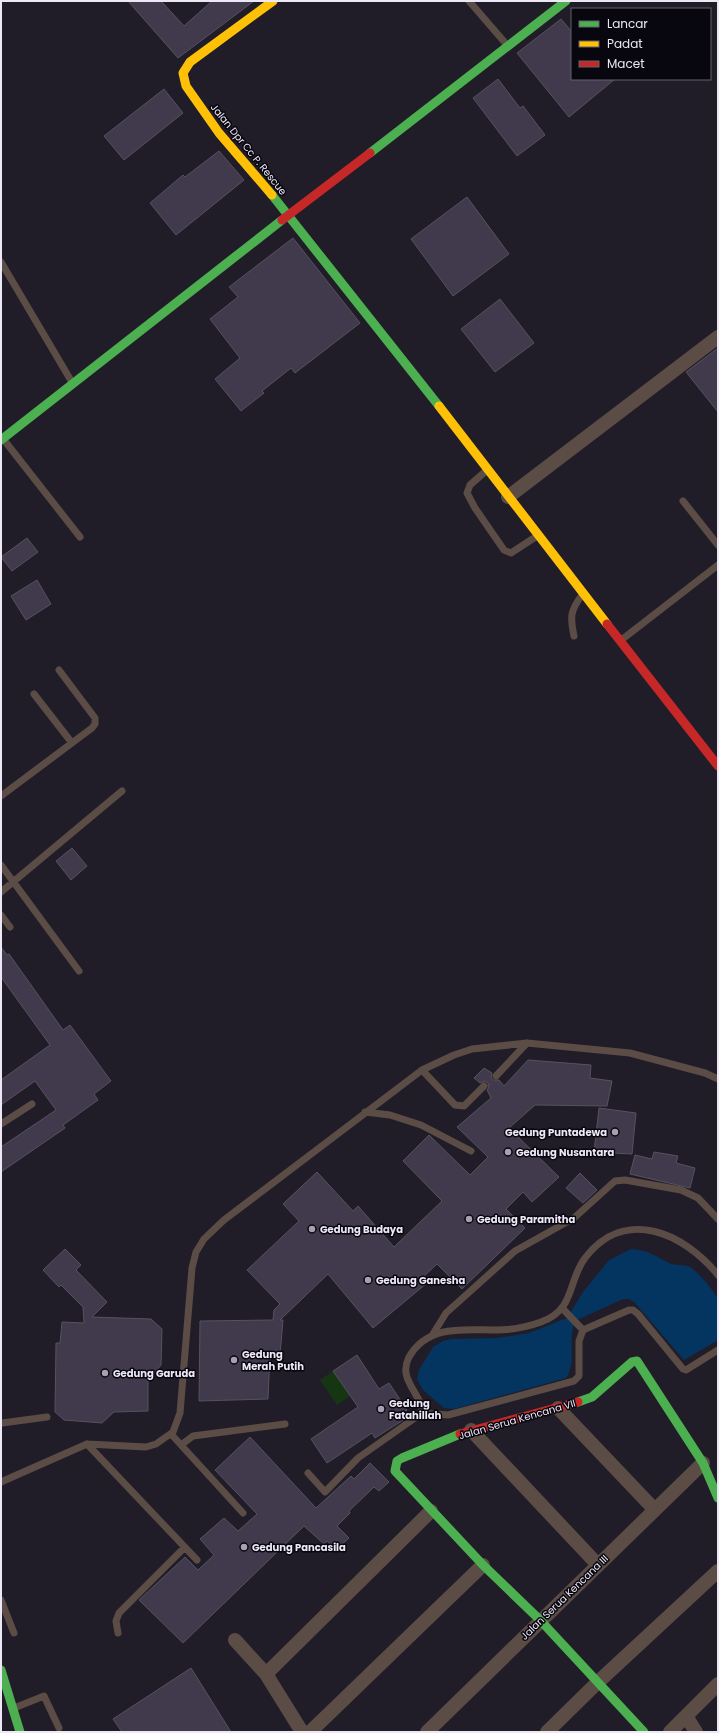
<svg xmlns="http://www.w3.org/2000/svg" width="719" height="1733" font-family="Poppins,sans-serif">
<style>
.green{fill:#163513}
.water{fill:#033560}
.building{fill:#413a4d;stroke:#56525d}
.lines{fill:none;stroke-linecap:round;stroke-linejoin:round}
.lane{stroke:#5b4d46;stroke-width:7}
.street{stroke:#5b4d46;stroke-width:14}
.fast{stroke:#4caf50;stroke-width:9}
.slow{stroke:#ffc107;stroke-width:9}
.jam{stroke:#c62828;stroke-width:9}
.poi-dot{fill:#a5a1ae;stroke:#08060e;stroke-width:1.5}
.labels{text-anchor:middle;stroke-width:3;stroke-linejoin:round;paint-order:stroke}
.street-label{font-size:10px;fill:#ece8f6;stroke:#08060e}
.poi-label{font-size:10px;font-weight:bold;fill:#ece8f6;stroke:#08060e;text-anchor:start}
</style>
<rect width="100%" height="100%" fill="#211d28"/>
<path class="green" d="M333,1371L350,1396L337,1405L320,1380Z"/>
<path class="water" d="M631,1249C651,1251 653,1255 669,1263C675,1266 683,1264 690,1267C697,1271 715,1291 718,1300C719,1309 718,1330 718,1340L684,1360L635,1303L629,1299H623L575,1321C567,1341 577,1363 566,1378L454,1409L444,1408L423,1390L417,1379L419,1370L433,1347L443,1341L451,1339L497,1338L529,1333L567,1318L583,1292L609,1260Z"/>
<path class="building" d="M128,1H161L184,26L212,1H254L178,58Z
M561,19L572,32V79H615L569,117L517,53Z
M498,79L520,108L523,106L545,135L517,156L473,98Z
M164,89L183,113L124,160L104,136Z
M219,151L244,180L176,235L150,203L183,175L185,177Z
M467,197L509,254L453,296L411,239Z
M293,238L360,323L295,373L291,368L262,391L264,393L241,411L215,379L240,358L210,319L238,297L229,287Z
M500,299L534,343L495,372L461,329Z
M718,348V412L686,372Z
M27,538L38,552L12,571L1,557Z
M37,580L51,604L26,620L11,596Z
M72,848L87,866L71,880L56,861Z
M1,947L7,955L9,954L63,1030L70,1025L111,1081L94,1094L98,1100L63,1125L65,1128L1,1172V1147L56,1110L35,1081L1,1105V1080L50,1045L1,977Z
M528,1060L591,1065L590,1078L612,1081L607,1106L535,1105L509,1128L559,1177L532,1202L523,1192L506,1209L525,1228L462,1289L437,1264L422,1278L427,1283L373,1328L328,1274L280,1320H283L280,1355H270L268,1399L199,1401L200,1321L273,1320L274,1310L280,1304L247,1270L299,1221L283,1204L317,1172L353,1211L358,1206L394,1247L442,1201L403,1161L429,1135L470,1175L488,1157L457,1127L491,1098L487,1090L489,1087L488,1083L485,1081L480,1083L474,1078L484,1068L492,1073L491,1077L493,1080H499L504,1086Z
M599,1108L636,1113L632,1154L594,1152Z
M654,1152L678,1156L676,1163L695,1168L690,1188L630,1174L635,1155L652,1159Z
M580,1173L597,1190L583,1203L566,1188Z
M65,1249L81,1265L76,1270L107,1302L92,1317L151,1319L162,1329L161,1365L148,1381V1411L114,1412L102,1423L64,1420L55,1412L56,1343H60L62,1322L84,1323L83,1307L61,1285L59,1287L43,1270Z
M357,1355L379,1389L389,1383L407,1410L401,1414L405,1419L375,1438L372,1433L327,1463L311,1439L358,1407L333,1371Z
M250,1437L316,1508L351,1476L354,1479L370,1463L389,1482L379,1491L374,1487L349,1511L350,1513L337,1526L349,1538L336,1550L327,1541L324,1544L304,1526L183,1643L139,1600L185,1557L198,1570L214,1555L200,1539L224,1518L238,1531L257,1514L215,1470Z
M191,1668L231,1732H122L113,1719Z"/>
<g class="lines">
<path class="lane" d="M469,1L507,45
M1,262L73,384
M4,440L80,537
M486,471L470,485L467,493L475,508L504,550L511,553L537,536
M683,501L718,545
M574,636C570,617 570,611 582,595
M620,641L718,565
M34,694L72,743
M1,796L92,728L95,724V718L59,670
M1,865L79,971
M1,892L122,791
M1,915L10,927
M422,1070L455,1105L464,1106L484,1086
M496,1076L527,1043
M365,1112L390,1115L421,1125L471,1151
M1,1124L32,1104
M563,1309L583,1330
M433,1334L446,1313L515,1251L574,1218L615,1181L625,1180L681,1190L698,1198L718,1219
M422,1413L448,1415L574,1381L579,1376V1341L583,1330L629,1310H633L638,1314L683,1369L686,1370L718,1350
M2,1423L47,1417
M171,1434L243,1513
M87,1444L197,1560
M181,1445L193,1436L285,1424
M308,1473L325,1492L358,1458L422,1413C422,1393 397,1380 409,1357C428,1324 465,1330 496,1330C511,1330 527,1327 541,1322C576,1309 567,1282 585,1258C625,1206 684,1233 718,1275
M1,1482L87,1444L146,1447L156,1444L173,1432L180,1413L192,1268L196,1252L204,1239L224,1220L422,1070L454,1055L472,1049L527,1043L630,1053L705,1073L718,1079
M1,1600L14,1633
M118,1633L116,1621L119,1613L184,1548
M14,1708L44,1696L59,1728"/>
<path class="street" d="M508,497L718,337
M558,1408L654,1509
M471,1430L598,1565
M235,1640L266,1674L302,1732
M266,1674L431,1511
M686,1716L696,1732
M310,1732L483,1565
M427,1732L703,1463
M547,1732L597,1683L718,1571
M670,1732L718,1684"/>
<path class="fast" d="M370,153L566,1
M272,195L439,406
M1,440L282,220
M578,1402L592,1397L632,1362L637,1361L703,1463L718,1498
M460,1434L402,1458L397,1461L395,1471L483,1565L540,1620L644,1732
M1,1670L20,1732"/>
<path class="slow" d="M272,195L219,133L186,86L183,73L190,62L273,1
M439,406L607,624"/>
<path class="jam" d="M282,220L370,153
M607,624L718,766
M460,1434L578,1402"/>
</g>
<g class="poi-dot">
<circle cx="615" cy="1132" r="4"/>
<circle cx="508" cy="1152" r="4"/>
<circle cx="469" cy="1219" r="4"/>
<circle cx="312" cy="1229" r="4"/>
<circle cx="368" cy="1280" r="4"/>
<circle cx="234" cy="1360" r="4"/>
<circle cx="105" cy="1373" r="4"/>
<circle cx="381" cy="1409" r="4"/>
<circle cx="244" cy="1547" r="4"/>
</g>
<g class="labels">
<g class="street-label">
<text transform="translate(249 149) rotate(51)" y="4">Jalan Dpr Cc P. Rescue</text>
<text transform="translate(517 1419) rotate(-16)" y="4">Jalan Serua Kencana VII</text>
<text transform="translate(564 1597) rotate(-44)" y="4">Jalan Serua Kencana III</text>
</g>
<g class="poi-label">
<text x="607" y="1136" text-anchor="end">Gedung Puntadewa</text>
<text x="516" y="1156">Gedung Nusantara</text>
<text x="477" y="1223">Gedung Paramitha</text>
<text x="320" y="1233">Gedung Budaya</text>
<text x="376" y="1284">Gedung Ganesha</text>
<text x="242" y="1358">Gedung<tspan x="242" dy="12">Merah Putih</tspan></text>
<text x="113" y="1377">Gedung Garuda</text>
<text x="389" y="1407">Gedung<tspan x="389" dy="12">Fatahillah</tspan></text>
<text x="252" y="1551">Gedung Pancasila</text>
</g>
</g>
<rect width="719" height="1733" fill="none" stroke="#ece8f6" stroke-width="4"/>
<rect x="571" y="8" width="140" height="72" fill="#08060e" stroke="#63606b"/>
<rect x="579" y="21" width="20" height="6" fill="#4caf50" stroke="#63606b"/>
<text x="607" y="28" font-size="12" fill="#ece8f6">Lancar</text>
<rect x="579" y="41" width="20" height="6" fill="#ffc107" stroke="#63606b"/>
<text x="607" y="48" font-size="12" fill="#ece8f6">Padat</text>
<rect x="579" y="61" width="20" height="6" fill="#c62828" stroke="#63606b"/>
<text x="607" y="68" font-size="12" fill="#ece8f6">Macet</text>
</svg>
